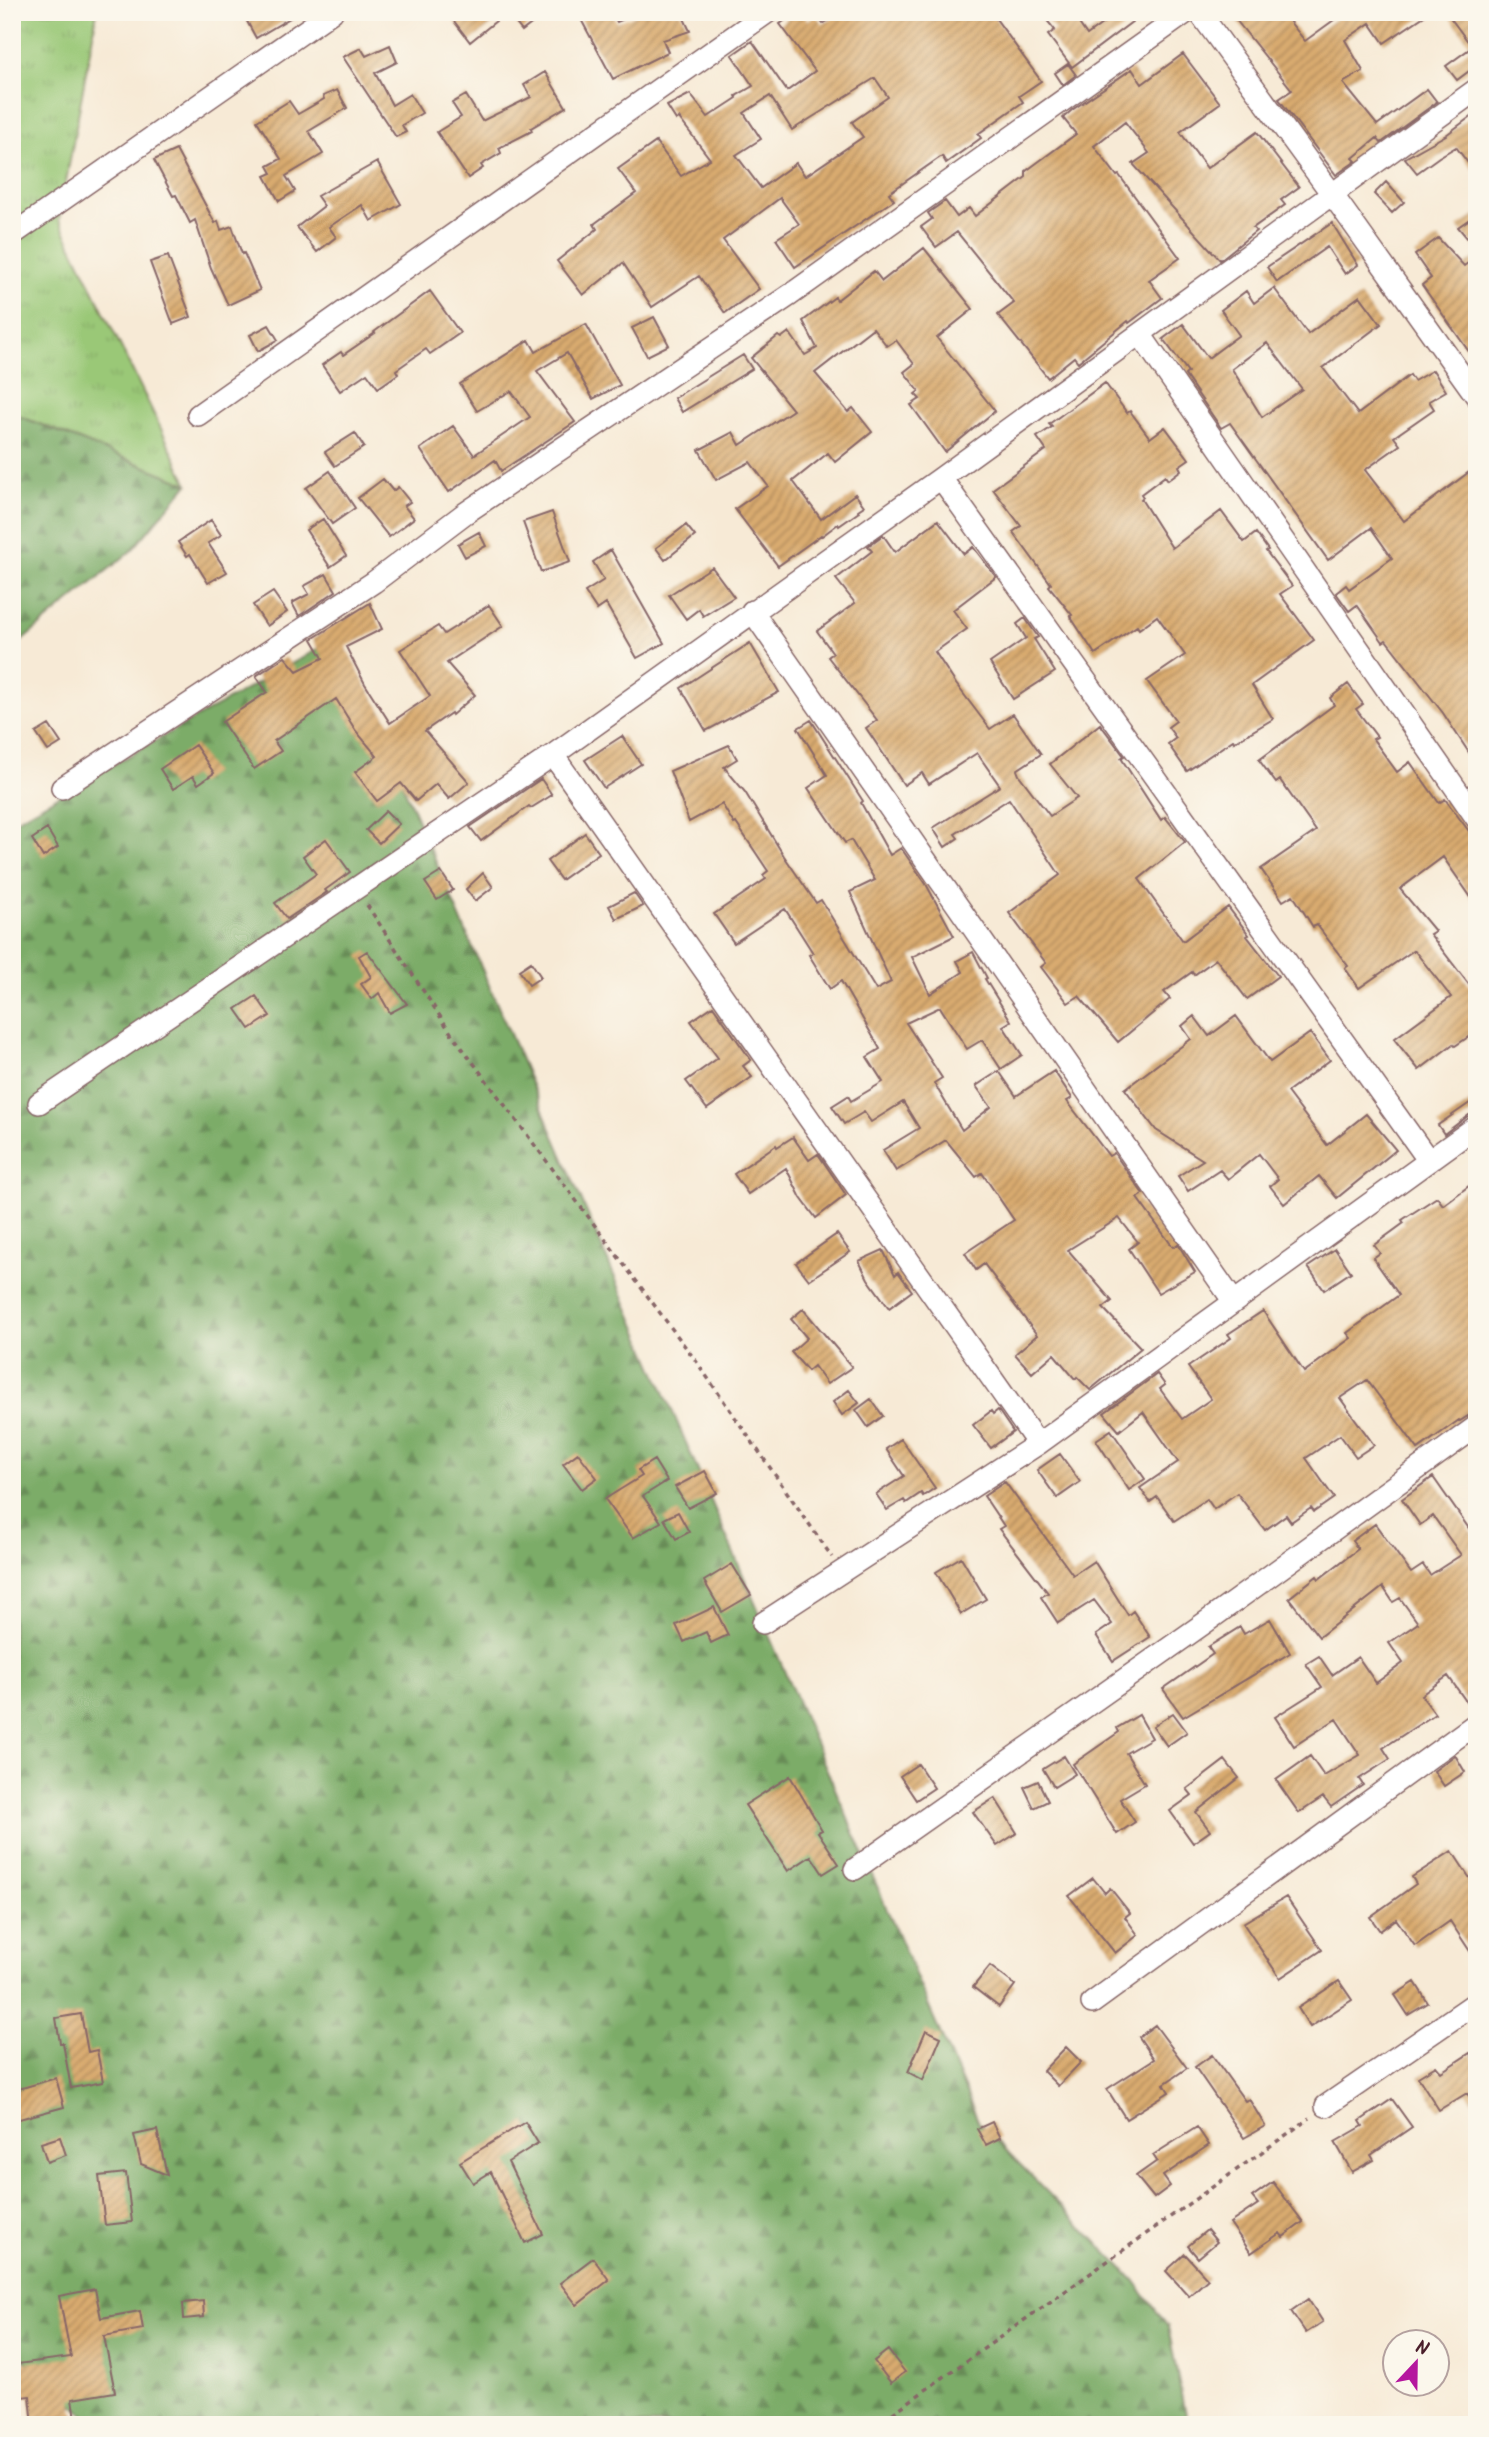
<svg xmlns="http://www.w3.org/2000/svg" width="1489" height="2437" font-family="Kalam,sans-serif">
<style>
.grass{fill:url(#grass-tufts);stroke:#727451;stroke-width:2}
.forest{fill:url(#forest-firs);stroke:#62664a;stroke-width:2}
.building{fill:url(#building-hatch);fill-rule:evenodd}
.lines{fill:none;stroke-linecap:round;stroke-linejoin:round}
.street-casing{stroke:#876667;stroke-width:24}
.path{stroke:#876667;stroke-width:3.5;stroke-dasharray:5 5;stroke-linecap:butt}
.street{stroke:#fff;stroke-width:21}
</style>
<defs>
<pattern id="grass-tufts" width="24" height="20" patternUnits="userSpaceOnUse" patternTransform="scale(1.75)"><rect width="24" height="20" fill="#9ac877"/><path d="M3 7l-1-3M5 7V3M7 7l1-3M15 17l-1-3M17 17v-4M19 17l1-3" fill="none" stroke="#86ab67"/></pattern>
<pattern id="forest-firs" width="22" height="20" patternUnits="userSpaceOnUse" patternTransform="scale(1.75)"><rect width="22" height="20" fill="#7bac68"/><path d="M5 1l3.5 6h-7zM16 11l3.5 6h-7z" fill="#678b56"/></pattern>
<pattern id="building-hatch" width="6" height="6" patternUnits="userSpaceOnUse" patternTransform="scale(1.75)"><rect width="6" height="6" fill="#d9ab70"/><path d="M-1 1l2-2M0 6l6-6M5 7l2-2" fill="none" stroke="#b28b5c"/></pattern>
</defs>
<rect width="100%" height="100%" fill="#fbf7ec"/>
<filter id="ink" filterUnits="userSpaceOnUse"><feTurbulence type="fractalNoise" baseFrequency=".0143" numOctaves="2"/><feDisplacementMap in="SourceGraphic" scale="14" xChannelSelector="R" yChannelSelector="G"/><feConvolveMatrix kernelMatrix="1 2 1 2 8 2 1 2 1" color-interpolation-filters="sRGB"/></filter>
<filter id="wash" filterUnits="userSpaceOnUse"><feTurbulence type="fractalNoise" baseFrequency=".00686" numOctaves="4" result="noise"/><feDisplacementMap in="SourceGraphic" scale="28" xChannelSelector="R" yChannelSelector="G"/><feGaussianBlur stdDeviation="1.57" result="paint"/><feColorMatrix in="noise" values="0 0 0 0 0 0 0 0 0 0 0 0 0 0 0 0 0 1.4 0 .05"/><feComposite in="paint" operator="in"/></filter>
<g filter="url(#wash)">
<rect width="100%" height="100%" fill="#f7ead6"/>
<path class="grass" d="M12,12H97L59,220L188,484L12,413Z"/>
<path class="forest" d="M12,413L188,484L132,550L12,649Z
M339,637L979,2123L1134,2280L1168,2327L1187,2425H96L12,2349V822Z"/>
<g id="blocks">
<path class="building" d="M242,12H300L256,38Z
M447,12H507L470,42Z
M507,12H547L522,31Z
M577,12H612L617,22L641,12H681L690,31L663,40L668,52L613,79Z
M797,12H801L808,21L816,15L823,24L841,12H991L1041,81L1019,96L1023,102L978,134L981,138L946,163L942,156L889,193L894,200L795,267L776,239L799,224L780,198L723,240L759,289L725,313L699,276L652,307L623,263L583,295L557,261L597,229L594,224L636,193L618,169L656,142L681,176L710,159L679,118L676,120L667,106L690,94L708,117L737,98L736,96L753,86L732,55L752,41L787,91L815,71L780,24ZM875,78L888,97L852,122L863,137L805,176L796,163L761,188L736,155L761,139L744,113L770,96L792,130Z
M1040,12H1071L1087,35L1118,12H1145L1072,67L1048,35L1055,30Z
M1246,12H1282L1305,41L1345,12H1430L1384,43L1370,23L1345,40L1363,71L1343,83L1377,125L1427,89L1437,102L1381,143L1377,138L1353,158L1356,161L1336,175L1279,99L1292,90L1236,20Z
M1446,12H1477V65L1457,80L1446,66L1472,47Z
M390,45L397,62L375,73L392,105L410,94L422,113L402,125L406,132L396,137L343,57L361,48L366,56Z
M1183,54L1220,103L1180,132L1207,168L1257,132L1299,187L1281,200L1285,205L1253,228L1256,231L1220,260L1133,164L1149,153L1125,122L1094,146L1117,176L1119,175L1180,258L1149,280L1162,298L1129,323L1128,321L1078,362L1074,357L1048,378L998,315L1014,303L957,232L936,247L921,227L932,219L928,213L945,201L957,217L969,208L975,216L1026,177V171L1076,134L1063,118L1072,110L1132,69L1142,84Z
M1068,64L1076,75L1063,85L1055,73Z
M545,72L566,107L531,128L532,131L499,148L501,153L481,165L483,168L468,178L437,132L461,117L452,103L466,95L482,121L531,97L524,85Z
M337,90L347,108L309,131L323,154L286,176L295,191L279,201L265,176L272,173L268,166L281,159L257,121L289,101L298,114L324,99L323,96Z
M1477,112V175L1456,147L1439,157L1417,173L1405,158L1446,135Z
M176,150L215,223L218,221L221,230L232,226L242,254L244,253L260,290L228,305L211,268L195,220L190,223L176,195L173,196L154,160Z
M377,162L401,204L371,221L362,205L329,227L336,237L317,252L297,227L324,206L317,196Z
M1386,182L1404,202L1392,213L1374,194Z
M1477,214V250L1458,227Z
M1332,223L1358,265L1345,274L1327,247L1277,282L1267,267Z
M1438,238L1464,266L1477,256V363L1422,285L1431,278L1415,255Z
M924,248L973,309L937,338L995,411L945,452L911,405L920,399L915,394L919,391L904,372L914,364L896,340L887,346L873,328L815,373L848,412L853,408L872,432L835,462L828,453L793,481L821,519L855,494L864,506L858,510L859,512L839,526L838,524L822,536L821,535L778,566L735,509L768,486L750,462L716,480L699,450L733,432L740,445L793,410L751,358L778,336L781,338L789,332L805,355L817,348L803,321L835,297L837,300L874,271L882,281Z
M168,256L191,317L173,324L150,262Z
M1274,288L1308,334L1360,296L1381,324L1323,368L1358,414L1410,375L1414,381L1433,370L1446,391L1429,401L1434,409L1394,437L1400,445L1365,470L1404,521L1477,466V765L1443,713L1386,640L1383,642L1357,605L1349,611L1336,593L1346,585L1349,589L1392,558L1371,528L1328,560L1230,423L1221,428L1185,375L1188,372L1163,339L1183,324L1208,358L1239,335L1221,310L1246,291L1254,303ZM1267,343L1302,389L1262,417L1232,369Z
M430,291L460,333L430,354L426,349L396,370L398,374L378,388L367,373L340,391L322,365L341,352L343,355L375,333L374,332Z
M654,317L669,345L647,356L632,328Z
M586,324L620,385L593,399L567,353L537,371L575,422L501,471L495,460L449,492L420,449L453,426L474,455L530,417L511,391L477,411L460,384L529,340L536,352Z
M269,325L278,340L258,351L250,335Z
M743,355L752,369L682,412L674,398Z
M1105,383L1127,413L1130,411L1150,438L1165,427L1189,459L1179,466L1181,470L1168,480L1165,476L1141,494L1143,497L1141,499L1172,548L1221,511L1244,542L1256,533L1268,550L1266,551L1292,586L1280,594L1314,640L1252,685L1273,719L1234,742L1233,740L1187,771L1168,744L1176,738L1168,727L1176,721L1147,681L1185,655L1157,616L1139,629L1137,626L1095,654L1070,616L1072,615L1049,586L1051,584L1013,532L1021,526L993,489L1046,450L1037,437L1052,427L1049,424Z
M355,433L364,447L335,466L325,452Z
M330,471L355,508L332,524L306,488Z
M383,479L393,491L398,487L410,502L404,506L414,518L389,537L358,498Z
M552,512L570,562L541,572L523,522Z
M323,519L346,556L330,567L306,530Z
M211,520L221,535L208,543L227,572L208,583L190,554L187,556L178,542Z
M938,520L964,554L973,547L996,577L953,610L967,629L935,652L956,684L990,729L1013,714L1041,754L1017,770L1019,775L1050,816L1077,798L1050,764L1100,724L1124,756L1121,758L1161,820L1165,817L1185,842L1139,879L1183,941L1228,907L1249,935L1247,936L1278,976L1247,999L1216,959L1194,975L1192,972L1164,992L1170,999L1118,1042L1079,996L1068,1003L1041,967L1046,963L1009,913L1060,875L1009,799L955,834L958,838L945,847L933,828L1000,786L977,753L929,784L922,773L904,785L866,728L877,720L828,657L833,653L817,631L855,603L836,579L872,551L868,546L883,535L895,552Z
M686,525L695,536L665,560L656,548Z
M479,532L486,546L465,557L458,544Z
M611,550L664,643L637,658L606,604L597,610L585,592L604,580L593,562Z
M712,567L734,597L703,616L699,609L686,619L669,595Z
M326,574L336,591L299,616L292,603L309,594L304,586Z
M273,592L287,612L267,626L253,605Z
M370,603L382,629L346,647L365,684L390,723L430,696L400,650L438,626L444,634L489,605L503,626L447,663L475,695L452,715L451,713L425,731L469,782L449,799L436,784L416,801L401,783L377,801L355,772L377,756L356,731L336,699L274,741L281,751L254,769L222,722L267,692L256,676L285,657L297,671L323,658L312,639Z
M1025,618L1038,637L1034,639L1055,672L1013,699L990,663L1026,638L1017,624Z
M750,643L779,692L706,731L681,688Z
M1348,684L1363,704L1356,709L1377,737L1373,739L1397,772L1410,762L1439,803L1445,799L1477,842V906L1443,857L1400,889L1435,931L1430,934L1470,986L1477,982V1031L1455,1046L1453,1044L1419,1070L1394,1039L1451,997L1414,950L1359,988L1345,968L1348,966L1317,925L1313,927L1293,895L1283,901L1261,869L1316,831L1280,780L1276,783L1259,760L1334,705L1330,698Z
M811,720L863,801L861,803L890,855L901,848L926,884L954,936L912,957L930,994L963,972L957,961L973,952L987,978L985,979L1011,1021L1003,1026L1022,1055L1001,1069L982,1040L967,1049L940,1007L906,1023L942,1078L934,1083L962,1130L991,1107L976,1086L999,1071L1016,1096L1054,1071L1072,1098L1067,1101L1109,1156L1114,1153L1143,1194L1137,1198L1173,1247L1178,1244L1195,1272L1158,1293L1129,1249L1138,1242L1119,1218L1068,1250L1112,1301L1103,1308L1141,1348L1090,1390L1077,1377L1075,1379L1054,1354L1032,1373L1015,1354L1037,1335L984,1264L976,1270L965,1253L1014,1220L982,1173L976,1177L946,1140L896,1171L883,1150L919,1128L903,1102L871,1122L864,1112L844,1124L832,1106L848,1096L851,1101L883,1082L867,1057L880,1049L841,981L830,989L809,955L813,953L785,909L734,943L714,914L766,879L763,875L768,871L736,823L734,824L722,804L689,822L670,771L729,745L737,759L724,767L745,792L784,856L816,903L821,900L876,990L891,982L850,892L875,880L851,840L845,843L808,788L827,775L798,728Z
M49,725L61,743L48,751L36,733Z
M622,736L641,764L604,788L585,760Z
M195,745L214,773L198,784L193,776L173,789L160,769Z
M541,779L552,795L531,808L529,806L481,841L470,827Z
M386,811L399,824L379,843L366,830Z
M47,829L58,847L43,857L32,839Z
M585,833L599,853L561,880L547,861Z
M326,839L350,872L325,890L327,892L287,919L275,903L316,874L303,856Z
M441,872L453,890L437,900L425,882Z
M483,873L493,887L475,901L466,889Z
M634,893L643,906L616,919L609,906Z
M367,951L392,984L407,1004L390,1013L379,993L372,999L361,984L371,977L359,956Z
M531,962L541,977L529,985L519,970Z
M256,996L270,1016L250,1029L236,1009Z
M713,1006L751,1060L743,1066L752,1077L707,1109L686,1081L718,1058L691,1021Z
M1194,1016L1209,1036L1236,1016L1270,1062L1310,1033L1330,1060L1287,1092L1327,1145L1366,1114L1396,1150L1337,1198L1319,1176L1284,1204L1270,1186L1278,1179L1259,1154L1228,1179L1220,1170L1188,1191L1178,1176L1203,1160L1156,1130L1125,1089L1191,1039L1182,1026Z
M1477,1098V1113L1469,1115L1444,1134L1438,1125Z
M793,1137L809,1160L818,1154L846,1195L816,1218L801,1198L786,1168L748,1194L734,1174L776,1145L777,1147Z
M1477,1180V1410L1460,1421L1459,1420L1418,1449L1367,1380L1340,1398L1374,1445L1356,1457L1340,1435L1306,1458L1334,1498L1314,1512L1311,1508L1291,1522L1286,1515L1265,1530L1237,1493L1214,1509L1207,1499L1174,1521L1157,1497L1150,1502L1140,1488L1178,1462L1143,1412L1119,1431L1104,1413L1157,1374L1165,1385L1160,1389L1182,1419L1211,1399L1188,1367L1231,1338L1228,1334L1263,1311L1304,1372L1351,1338L1347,1333L1399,1295L1373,1258L1380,1253L1374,1245L1404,1223L1402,1220L1437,1197L1443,1205Z
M837,1234L850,1252L809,1280L796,1263Z
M1335,1249L1351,1272L1324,1290L1308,1267Z
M883,1250L895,1275L898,1272L912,1291L889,1308L868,1279L859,1261Z
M803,1309L852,1367L827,1384L814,1366L808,1371L791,1352L807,1338L791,1319Z
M849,1390L859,1403L842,1415L833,1402Z
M871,1399L883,1416L868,1427L856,1410Z
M998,1410L1013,1432L991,1448L973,1425L991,1411L993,1414Z
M1111,1430L1145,1479L1129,1490L1096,1440Z
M901,1439L935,1488L923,1496L921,1493L906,1503L904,1500L887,1510L876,1494L904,1476L886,1449Z
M578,1453L597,1478L582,1489L563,1464Z
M1060,1454L1080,1482L1057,1498L1037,1470Z
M654,1460L667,1481L643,1496L661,1522L633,1538L605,1499L642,1476L638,1470Z
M705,1471L717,1493L688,1508L675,1487Z
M1433,1477L1477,1540V1710L1473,1711L1448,1676L1421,1695L1435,1714L1383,1748L1390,1759L1359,1779L1363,1785L1331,1807L1323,1797L1299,1813L1276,1780L1310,1756L1324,1776L1360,1755L1336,1719L1294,1746L1275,1717L1322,1687L1306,1664L1319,1656L1332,1675L1358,1657L1376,1683L1403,1663L1389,1643L1418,1623L1400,1598L1393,1602L1383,1587L1319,1637L1289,1598L1317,1576L1319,1579L1358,1549L1352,1541L1375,1524L1411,1573L1423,1565L1430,1575L1461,1555L1433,1516L1420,1525L1402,1499Z
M1005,1482L1073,1575L1094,1561L1128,1615L1133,1611L1150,1637L1113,1661L1096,1635L1112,1624L1094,1600L1058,1623L1041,1597L1048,1593L999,1529L1004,1526L984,1496Z
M678,1512L689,1532L676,1539L664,1519Z
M961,1557L986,1599L961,1614L936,1572Z
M732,1564L751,1595L722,1612L704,1581Z
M714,1607L728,1635L711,1643L706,1632L684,1642L676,1625Z
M1270,1619L1290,1653L1183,1717L1163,1689L1213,1654L1208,1647L1240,1627L1244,1634Z
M1173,1713L1187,1732L1167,1746L1153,1726Z
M1139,1715L1152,1738L1126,1753L1145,1784L1120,1799L1135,1822L1117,1834L1073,1764L1119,1732L1117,1728Z
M1455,1755L1465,1772L1444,1786L1434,1771Z
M1064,1756L1075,1774L1054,1787L1043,1769Z
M1225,1760L1239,1778L1196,1812L1210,1831L1193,1843L1170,1811L1192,1795L1187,1789Z
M918,1764L934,1788L916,1800L900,1776Z
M790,1776L822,1830L818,1832L839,1864L823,1874L811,1856L788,1871L745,1805Z
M1038,1781L1048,1801L1034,1808L1024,1787Z
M995,1798L1017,1833L997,1846L973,1812Z
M1452,1851L1477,1889V1962L1450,1921L1415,1946L1396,1919L1380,1931L1370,1917L1416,1884L1412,1877Z
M1093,1878L1105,1893L1110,1888L1130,1913L1125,1917L1138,1935L1115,1953L1069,1896Z
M1286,1897L1322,1950L1280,1978L1243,1923Z
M990,1966L1015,1985L999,2007L973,1987Z
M1339,1981L1352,2000L1310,2027L1298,2008Z
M1415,1982L1428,2003L1408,2015L1395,1995Z
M81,2014L88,2052L97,2050L103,2082L71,2088L63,2043H60L56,2018Z
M1155,2025L1187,2068L1164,2084L1169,2092L1126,2119L1107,2089L1154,2059L1139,2037Z
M926,2030L941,2037L923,2080L908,2072Z
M1066,2047L1081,2062L1058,2086L1043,2071Z
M1470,2053L1477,2064V2108L1467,2093L1439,2110L1418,2077L1436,2066L1441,2072Z
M1212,2055L1245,2101L1249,2099L1265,2126L1244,2138L1195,2067Z
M56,2078L64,2107L12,2121V2091Z
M1392,2099L1412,2127L1371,2155L1374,2160L1352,2172L1335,2142L1363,2126L1360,2121Z
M525,2122L538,2143L508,2162L543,2234L525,2243L491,2172L473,2183L460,2162Z
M992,2122L1000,2138L986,2145L977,2129Z
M1197,2127L1209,2145L1163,2176L1170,2186L1154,2198L1136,2176L1157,2161L1153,2155Z
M157,2130L167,2175L141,2164L134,2135Z
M60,2137L66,2155L47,2162L41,2143Z
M126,2173L132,2222L105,2225L99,2176Z
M1273,2182L1303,2222L1283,2237L1280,2233L1251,2253L1230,2223L1258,2204L1252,2197Z
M1207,2230L1217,2242L1198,2258L1188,2246Z
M1185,2254L1208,2279L1189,2296L1166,2271Z
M593,2258L609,2280L577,2305L560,2283Z
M95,2289L101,2318L140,2311L143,2329L104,2336L115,2392L72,2399L76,2425H33L30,2396L21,2397L17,2364L71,2357L59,2296Z
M1308,2299L1323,2322L1306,2333L1291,2311Z
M203,2301L204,2317L184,2319L183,2303Z
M888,2350L905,2372L891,2383L874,2361Z"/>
</g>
</g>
<g filter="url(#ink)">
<use href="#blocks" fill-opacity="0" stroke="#876667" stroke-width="2"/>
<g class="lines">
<g class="street-casing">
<path id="street" d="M1199,12L1332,194L1477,397
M12,235L332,12
M1140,334L1477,819
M198,415L768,12
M941,478L1429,1161
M752,611L1234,1302
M553,755L1038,1444
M62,788L374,582L464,514L790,295L1187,12
M39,1103L553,755L941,478L1477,89
M763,1623L1038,1444L1477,1126
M855,1869L1206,1622L1477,1426
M1092,2003L1477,1723
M1326,2106L1477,2002"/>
</g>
<path class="path" d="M367,905L451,1033L696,1361L832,1557
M876,2425L1310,2118"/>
<use href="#street" class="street"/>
</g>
</g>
<rect width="1489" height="2437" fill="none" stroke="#fbf7ec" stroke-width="42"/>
<g transform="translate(1416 2363) rotate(22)"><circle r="33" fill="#fbf7ec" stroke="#b4a19f" stroke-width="2"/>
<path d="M0-5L12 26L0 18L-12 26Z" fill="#b5179e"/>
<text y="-10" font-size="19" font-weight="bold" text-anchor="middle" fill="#4a1f2b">N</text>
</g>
</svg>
